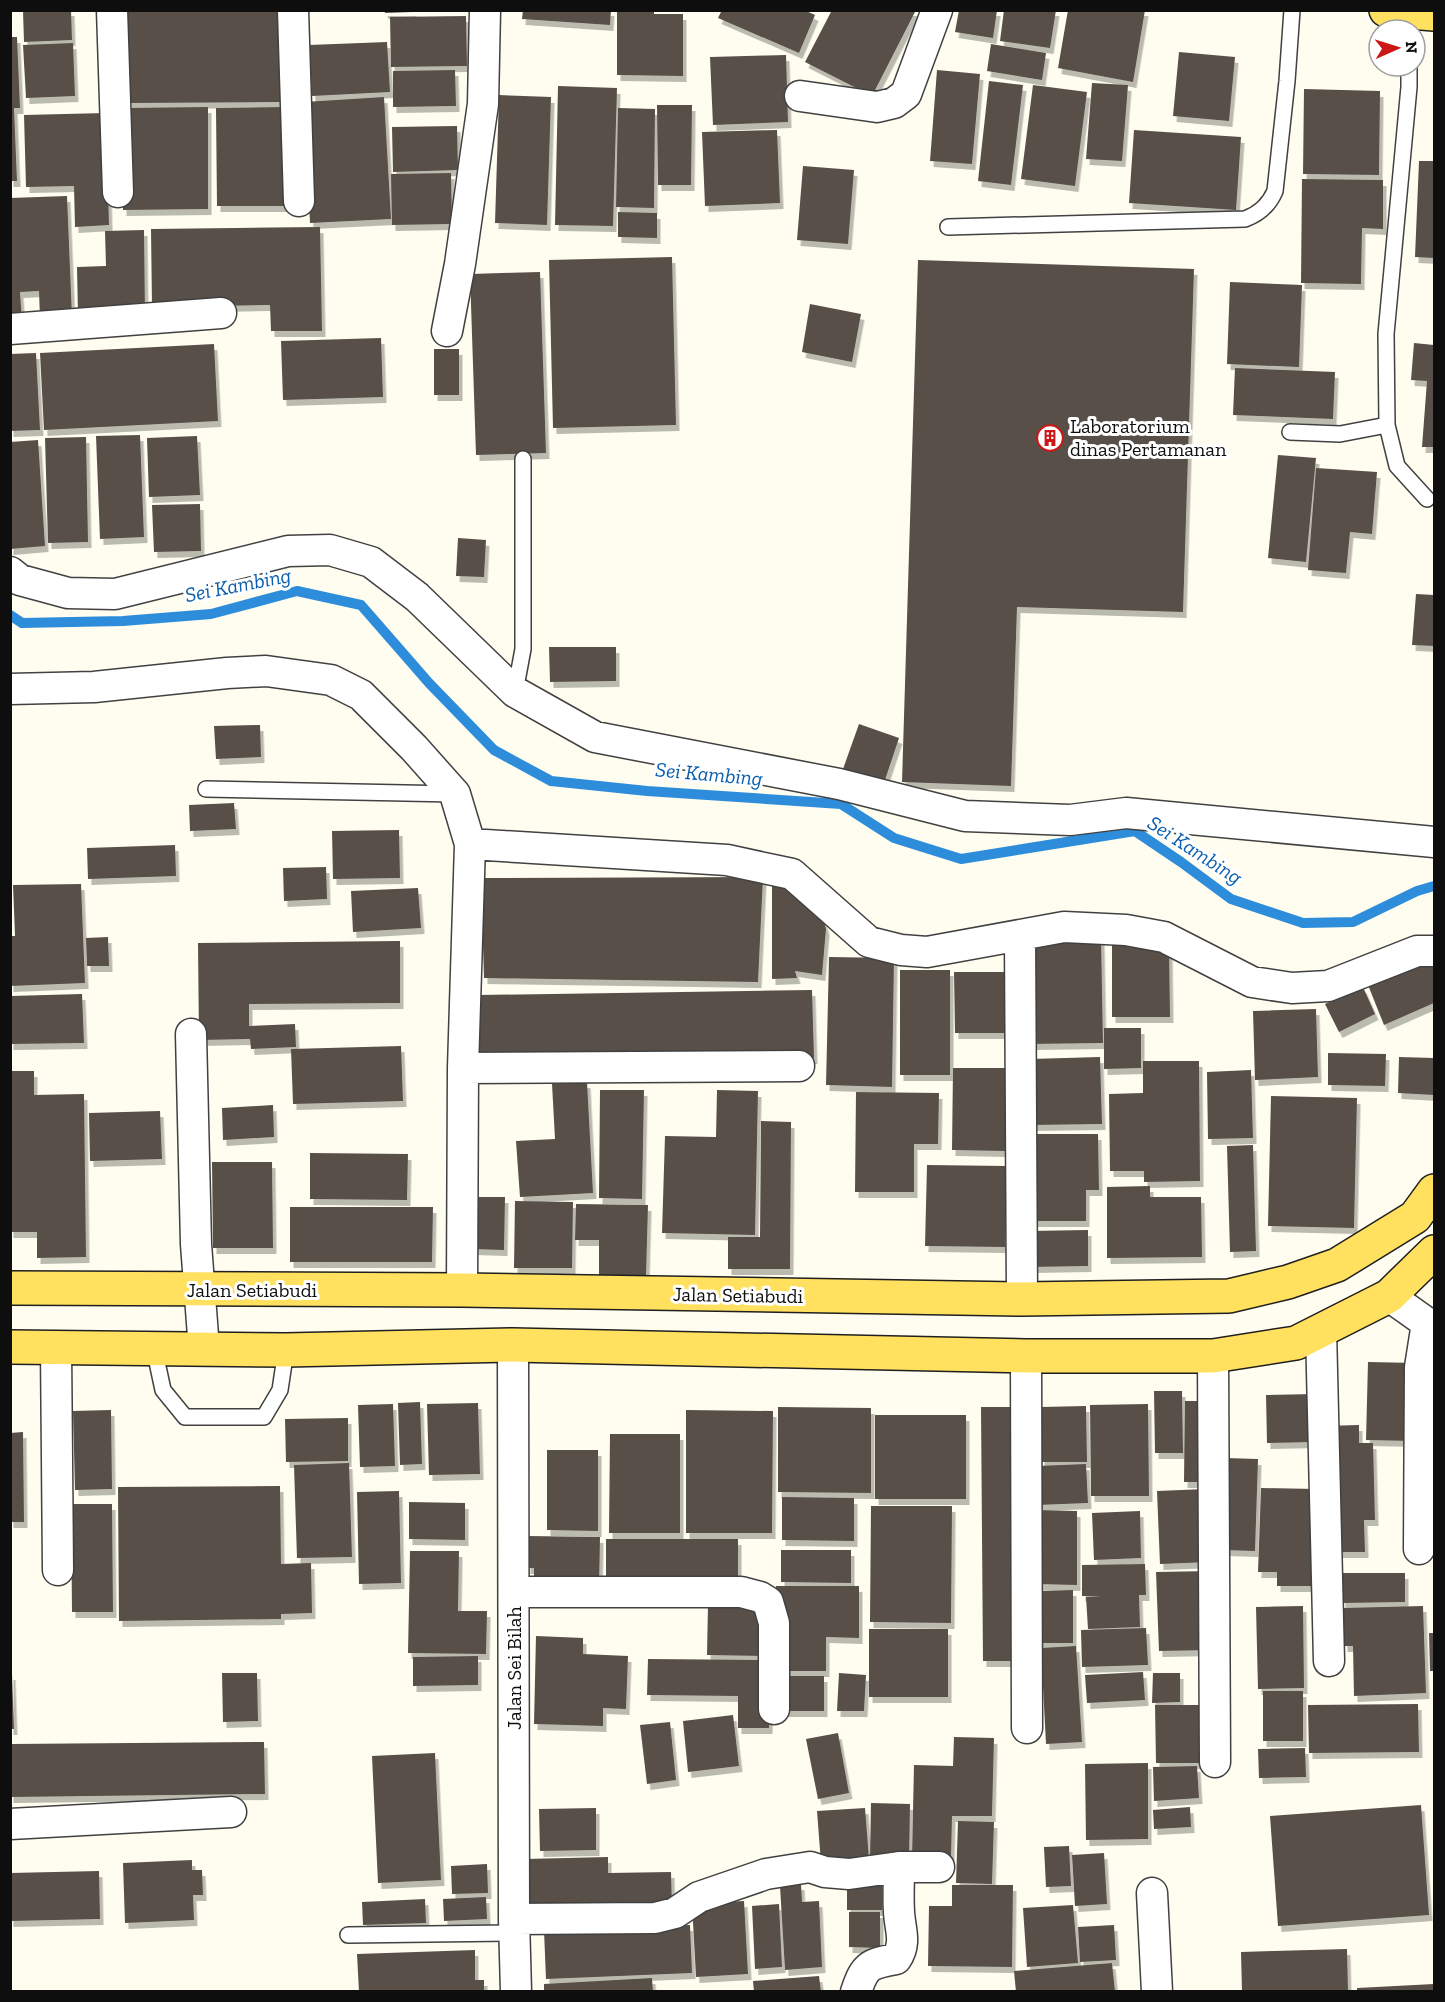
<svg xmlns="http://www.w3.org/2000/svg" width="1445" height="2002" font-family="'Zilla Slab',serif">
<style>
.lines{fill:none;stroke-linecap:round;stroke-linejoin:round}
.stream{stroke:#2d8ddb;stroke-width:10}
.building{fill:#584f49;filter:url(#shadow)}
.service-casing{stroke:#414141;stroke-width:18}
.minor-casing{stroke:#414141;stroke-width:33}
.primary-casing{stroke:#1f1f1f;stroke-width:36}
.service{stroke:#fff;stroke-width:15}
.minor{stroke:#fff;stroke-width:30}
.primary{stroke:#ffe05f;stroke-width:33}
.labels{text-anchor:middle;stroke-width:6;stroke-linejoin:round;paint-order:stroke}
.poi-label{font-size:20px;fill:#0e0e0e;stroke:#fff;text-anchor:start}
.street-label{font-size:20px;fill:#0e0e0e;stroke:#fff}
.water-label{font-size:21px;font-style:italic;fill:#0a5ead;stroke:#fff}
</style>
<defs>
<filter id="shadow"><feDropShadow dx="3.5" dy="6" stdDeviation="0" flood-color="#0004"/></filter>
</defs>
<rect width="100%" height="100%" fill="#fffdef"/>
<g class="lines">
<path class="stream" d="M10,615L22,623L123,621L211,614L297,591L361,605L429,683L494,750L551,781L647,791L841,804L894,838L961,859L1135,831L1181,862L1231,899L1303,923L1353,922L1417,891L1434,886"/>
</g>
<path class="building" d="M71,10L72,40L24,42L23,11Z
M279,10L280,102L128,103L127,12Z
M384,10H413V12L385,13Z
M523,10H611L610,25L522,19Z
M617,10H654V14H683V76L617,75Z
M722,10H804L815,15L799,53L718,18Z
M832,10H916L872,96L805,62Z
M959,10H997L993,38L955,32Z
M1004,10H1056L1050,48L1000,41Z
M1068,10H1145L1133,82L1058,68Z
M466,16L467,66L391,67L390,17Z
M10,37H17L20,108H14L17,181H10Z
M387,42L390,92L312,96L309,45Z
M73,43L75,96L26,98L23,45Z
M991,44L1046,53L1042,80L987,71Z
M1179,52L1235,57L1229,121L1173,116Z
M786,55L788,122L713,125L710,57Z
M455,70L456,106L393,107V71Z
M937,70L980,74L972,164L930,161Z
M989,81L1023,85L1011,185L978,181Z
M1092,83L1128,85L1122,161L1086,159Z
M1033,85L1087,92L1075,186L1021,179Z
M558,86L617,88L613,226L555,225Z
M1304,89L1380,91L1379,175L1303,174Z
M499,95L551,97L547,225L495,223Z
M384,97L391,219L310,223L304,102Z
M657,105H692L691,185H658Z
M208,107V209L123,210L122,108Z
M285,107V206H217L216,108Z
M618,108L655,109L654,208L616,207Z
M106,113L109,225L75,227L74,186L26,187L24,115Z
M457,126L458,170L393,172L392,127Z
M777,130L780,203L705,206L702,132Z
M1134,130L1241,137L1236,210L1129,203Z
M1419,161H1434V258L1415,257Z
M803,166L854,170L848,244L797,240Z
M451,173L452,224L392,225L391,174Z
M1302,179L1383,180V229L1362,228L1361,284L1301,283Z
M67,196L72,317L40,318L39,291L20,292L22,322H10V198Z
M618,212L657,213V238L618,237Z
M320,227L322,331H271L270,305L152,307L151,229Z
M144,230L145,315L78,316L77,267L106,266L105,231Z
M672,257L676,425L553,428L549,260Z
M918,260L1194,269L1183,612L1017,607L1011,786L902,782Z
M540,272L546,453L476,455L470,274Z
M1230,282L1302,285L1299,367L1227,364Z
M810,304L861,314L852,362L802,352Z
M381,338L383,397L283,400L281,341Z
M1414,343L1434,345V447H1422L1427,381L1411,380Z
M214,344L218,421L44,430L40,353Z
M434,349H459V395H434Z
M36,353L40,430L10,431V354Z
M1235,368L1335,372L1333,419L1233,415Z
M140,435L144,537L100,539L96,436Z
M197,436L200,495L149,497L147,438Z
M86,437L88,542L48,543L45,438Z
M38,440L45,546L10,549V442Z
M1278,455L1316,458L1306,562L1268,558Z
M1316,468L1377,472L1372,534L1350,532L1346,573L1308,570Z
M200,504L201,551L154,552L152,505Z
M458,538L486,540L484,577L456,576Z
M1416,594L1434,595V646L1412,645Z
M549,647H616V681L550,682Z
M859,724L899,738L884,783L843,769Z
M260,725L261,757L216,759L214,726Z
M234,803L236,829L190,831L189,805Z
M399,830L400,878L333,879L332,831Z
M175,845L176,876L88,879L87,848Z
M326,867L327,899L284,901L283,868Z
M763,877L758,982L484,978L481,878Z
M81,884L85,983L10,986V936H15L13,885Z
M772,886L801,892L822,916L826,929L822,975L795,971L797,978L772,979Z
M418,888L421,928L353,932L351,891Z
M108,937L109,966H87L86,938Z
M1101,937L1103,1043L1029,1044L1027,938Z
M400,941V1003L249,1004V1026L295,1024L296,1047L251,1049L250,1039L199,1040L198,943Z
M1112,945H1169L1170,1017H1112Z
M1434,955V1003L1384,1025L1368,985Z
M829,957L894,958L892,1087L826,1085Z
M900,970H950V1075H900Z
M954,972H1013V1033H955Z
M1363,987L1375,1014L1339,1032L1325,1004Z
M812,990L814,1058L479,1057L478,995Z
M82,994L84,1043L10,1044V996Z
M1316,1009L1318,1077L1255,1080L1253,1011Z
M1104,1028H1141V1068L1104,1069Z
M401,1046L403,1101L293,1104L291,1049Z
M1328,1053L1386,1054L1385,1086L1328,1085Z
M1100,1057L1102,1124L1030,1125V1059Z
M1399,1057L1434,1058V1095L1398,1093Z
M1143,1061H1199L1200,1181L1144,1182V1171H1110L1109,1094L1143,1093Z
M953,1068H1006L1005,1151L952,1150Z
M1251,1070L1253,1138L1208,1139L1207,1072Z
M10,1071H34V1095L84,1094L86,1257L37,1258V1232H10Z
M587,1082L593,1193L520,1197L516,1141L555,1139L552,1084Z
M600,1090H644L642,1199L599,1198Z
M717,1090L758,1091L755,1235L662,1233L665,1136L716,1137Z
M856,1092L939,1093L938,1144H914V1192H855Z
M1271,1096L1357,1098L1354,1228L1268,1226Z
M273,1105L274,1137L223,1140L222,1108Z
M160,1111L162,1159L90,1161L89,1113Z
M761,1121L791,1122L790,1269H728V1237H760Z
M1026,1134H1098L1099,1190H1086V1221H1028Z
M1253,1145L1256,1251L1230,1252L1227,1146Z
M310,1153L408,1154L407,1200L310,1199Z
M212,1162H272L273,1248H213Z
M927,1165L1006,1166L1005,1247L925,1246Z
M1150,1186V1197H1201L1202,1257L1107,1258V1187Z
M472,1197H505L504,1250L471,1249Z
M515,1201L573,1202L572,1268H514Z
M576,1204L648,1205L646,1276L599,1275V1240H575Z
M290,1207H433L432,1262H290Z
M1088,1230V1266L1029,1267V1231Z
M1368,1362L1416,1363L1414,1441L1366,1440Z
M1154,1391H1182L1183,1453H1155Z
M1315,1394L1316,1442L1267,1443L1266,1395Z
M1185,1401H1210L1209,1482H1184Z
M420,1402L422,1464L400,1465L398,1403Z
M478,1403L480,1474L429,1475L427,1404Z
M393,1404L395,1466L360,1467L358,1405Z
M1148,1404L1149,1496H1091L1090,1405Z
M1086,1406L1087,1462H1041V1407Z
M778,1407L871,1408V1493L778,1492Z
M981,1407H1018L1020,1661H983Z
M111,1410L112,1489L75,1490L73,1411Z
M686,1410L773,1411L772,1533H686Z
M875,1415H966V1499H875Z
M348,1418V1461L286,1462L285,1419Z
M1359,1425V1443H1373L1375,1520H1364L1365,1552H1339L1325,1426Z
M23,1432L24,1522H10V1433Z
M610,1434H680V1533H609Z
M547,1450H598V1531L547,1530Z
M1225,1458L1258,1459L1255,1551L1222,1550Z
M349,1463L352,1557L297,1558L294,1465Z
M1086,1464L1088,1503L1037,1505L1036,1466Z
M280,1486L281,1564L311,1563L312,1613L281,1614V1619L119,1621L118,1487Z
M1261,1488L1316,1489L1313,1586H1277V1572H1258Z
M1206,1489L1210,1562L1160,1564L1157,1491Z
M399,1491L401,1583L359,1584L357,1492Z
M782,1497L854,1498V1541L782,1540Z
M409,1502L465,1503V1540L409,1539Z
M71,1504H112L113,1612H72Z
M871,1506H952L951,1623L870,1622Z
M1037,1510L1077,1511V1585L1036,1584Z
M1140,1511L1141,1558L1094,1560L1092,1513Z
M527,1536L600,1537L599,1588H534V1568H527Z
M606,1539H738V1591L606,1590Z
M781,1550H851V1583L781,1582Z
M410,1551H459L458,1611H487L486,1654L408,1653Z
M1145,1564L1146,1595H1139L1140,1627L1088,1629L1086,1597L1101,1596H1082V1565Z
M1211,1571L1212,1650L1159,1651L1156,1572Z
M1341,1573H1405V1602L1342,1603Z
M776,1586H859V1638L826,1637V1671H776Z
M1073,1590V1643H1036V1591Z
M708,1605H768V1656L707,1655Z
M1303,1606L1304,1688L1258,1689L1256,1607Z
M1423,1606L1426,1693L1354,1696L1353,1646H1344L1343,1608Z
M1146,1628L1148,1665L1082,1667L1081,1630Z
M869,1629H948V1697H869Z
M1429,1633H1434V1671H1430Z
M536,1636L583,1638V1654L628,1656L626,1709L603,1708V1726L534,1724Z
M1076,1646L1082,1742L1046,1744L1041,1648Z
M478,1656V1685L413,1686V1657Z
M648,1659L770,1660L769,1728H738V1696L647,1695Z
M1143,1672L1145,1700L1087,1703L1085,1675Z
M222,1673H257L258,1721L223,1722Z
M839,1673L866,1675L864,1711H837Z
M1153,1673H1180V1702L1152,1703Z
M10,1674H12L14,1729H10Z
M783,1676H824V1711H783Z
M1263,1691H1303V1741H1263Z
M1418,1704L1419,1752L1309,1753L1308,1705Z
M1155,1705H1200V1763H1156Z
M733,1715L739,1766L688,1772L683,1721Z
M670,1722L676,1780L647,1784L640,1725Z
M838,1733L849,1793L818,1799L806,1739Z
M954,1737L994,1738L992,1816H952L951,1858H912L914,1765L953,1766Z
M264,1742L265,1794L10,1797V1744Z
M1305,1748L1306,1777L1259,1778L1258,1749Z
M435,1753L441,1880L378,1883L372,1756Z
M1148,1763V1839L1086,1840L1085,1764Z
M1197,1766L1199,1798L1154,1801L1153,1767Z
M871,1803L910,1804L909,1861L870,1860Z
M1421,1805L1429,1915L1278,1926L1270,1816Z
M1190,1807L1191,1827L1154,1829L1153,1810Z
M596,1808V1850L540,1851L539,1809Z
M865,1808L869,1859L821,1863L817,1811Z
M958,1821L994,1822L992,1884L956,1883Z
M1069,1846L1071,1886L1046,1887L1044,1847Z
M1104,1853L1107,1904L1075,1906L1072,1855Z
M608,1857V1873L671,1872L672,1910L526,1913L525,1859Z
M192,1860V1870H202L203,1895H193L194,1920L125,1923L123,1863Z
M487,1864L488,1893L452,1894L451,1866Z
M99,1871L100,1919L10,1921V1873Z
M847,1880H882V1910H847Z
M801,1884L802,1902L819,1901L822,1967L785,1970L780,1886Z
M952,1885H1013L1012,1967L928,1966L929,1906H952Z
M486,1897L487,1919L444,1921L443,1899Z
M425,1899L426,1923L363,1925L362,1902Z
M744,1901L748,1974L696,1977L692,1904Z
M779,1904L782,1967L755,1969L752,1906Z
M1073,1905L1078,1963L1027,1967L1023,1908Z
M849,1912H880V1948L849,1947Z
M690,1925L692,1973L546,1979L544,1931Z
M1114,1925L1116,1960L1080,1962L1078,1927Z
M1347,1949L1348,1992H1242L1241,1952Z
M475,1950V1980H484V1992H359L357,1954Z
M1112,1963L1115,1992H1016L1014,1971Z
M819,1976L821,1992H754L753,1981Z
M652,1978L653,1992H544V1984Z
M1434,1984V1992H1357V1988Z"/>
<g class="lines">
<g class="service-casing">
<path id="service" d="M1409,66V87L1386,334L1387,425L1397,466L1427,499
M948,227L1245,219C1259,214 1269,205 1275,191L1287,81L1292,10
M1290,432L1340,434L1387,425
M515,692L523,649V459
M206,789L455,794
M154,1348L163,1390L185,1417H264L280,1390L286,1350
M348,1935L514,1933"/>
</g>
<g class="minor-casing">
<path id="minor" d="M112,10L118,192
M293,10L299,201
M800,96L877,107L894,103L906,94L937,10
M10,329L221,313
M447,331L460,264L483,104L485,10
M10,572L20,580L68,593L115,594L288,551L330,550L371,562L417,597L515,692L595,737L839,784L965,816L1070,820L1126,813L1434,842
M10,689L94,687L227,673L266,671L331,680L361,695L414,748L455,794L470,844L463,1068L462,1290
M470,844L727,860L792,874L869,942L901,950L927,952L1064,927L1126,930L1164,937L1252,982L1292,988L1328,986L1417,951H1434
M1020,936L1022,1299
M191,1034L196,1244L204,1349
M463,1068L799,1066
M1389,1296L1427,1323L1434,1324
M1321,1330L1329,1661
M513,1345L514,1919L516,1992
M56,1348L58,1570
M1026,1356L1027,1728
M1213,1356L1215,1762
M1419,1549L1420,1367L1427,1323
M514,1592H741L760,1597L768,1602L774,1623V1709
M10,1824L231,1812
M899,1867H939
M1152,1893L1157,1992
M514,1919L655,1918L675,1913L699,1897L766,1874L810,1867L825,1872L849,1874L899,1867C899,1882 898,1897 899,1912C900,1930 907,1943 896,1959C869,1964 865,1965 856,1992"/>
</g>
<g class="primary-casing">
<path id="primary" d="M1386,10L1434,14
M10,1288L462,1290L1022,1299L1229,1296L1288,1282L1337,1265L1415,1217L1434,1191
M10,1347L286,1350L513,1345L1026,1356H1213L1296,1343L1389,1296L1434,1252"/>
</g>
<use href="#service" class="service"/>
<use href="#minor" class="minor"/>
<use href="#primary" class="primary"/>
</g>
<defs>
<g id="building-ring" transform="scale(1.35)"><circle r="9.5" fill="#fff" stroke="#cd1717" stroke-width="1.5"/><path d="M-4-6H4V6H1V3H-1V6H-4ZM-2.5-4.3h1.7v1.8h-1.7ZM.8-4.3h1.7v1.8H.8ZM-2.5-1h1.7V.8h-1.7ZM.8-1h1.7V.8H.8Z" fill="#cd1717"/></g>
</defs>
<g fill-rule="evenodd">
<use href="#building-ring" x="1050" y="438"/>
</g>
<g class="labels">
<g class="poi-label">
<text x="1070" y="433">Laboratorium<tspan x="1070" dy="23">dinas Pertamanan</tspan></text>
</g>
<g class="street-label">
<text x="252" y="1297">Jalan Setiabudi</text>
<text transform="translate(738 1295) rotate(1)" y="7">Jalan Setiabudi</text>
<text transform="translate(514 1668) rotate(-90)" y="7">Jalan Sei Bilah</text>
</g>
<g class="water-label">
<text transform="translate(238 585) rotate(-11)" y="7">Sei Kambing</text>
<text transform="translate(709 774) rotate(5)" y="7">Sei Kambing</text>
<text transform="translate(1195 850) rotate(33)" y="7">Sei Kambing</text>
</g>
</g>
<rect width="1445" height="2002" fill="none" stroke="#0e0e0e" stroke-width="24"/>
<g transform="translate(1397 48) rotate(87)"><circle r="28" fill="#ffffff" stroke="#9f9f9f" stroke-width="1.5"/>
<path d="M0-4.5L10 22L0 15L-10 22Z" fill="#cd1717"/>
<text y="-9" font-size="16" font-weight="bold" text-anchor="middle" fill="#0e0e0e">N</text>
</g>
</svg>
